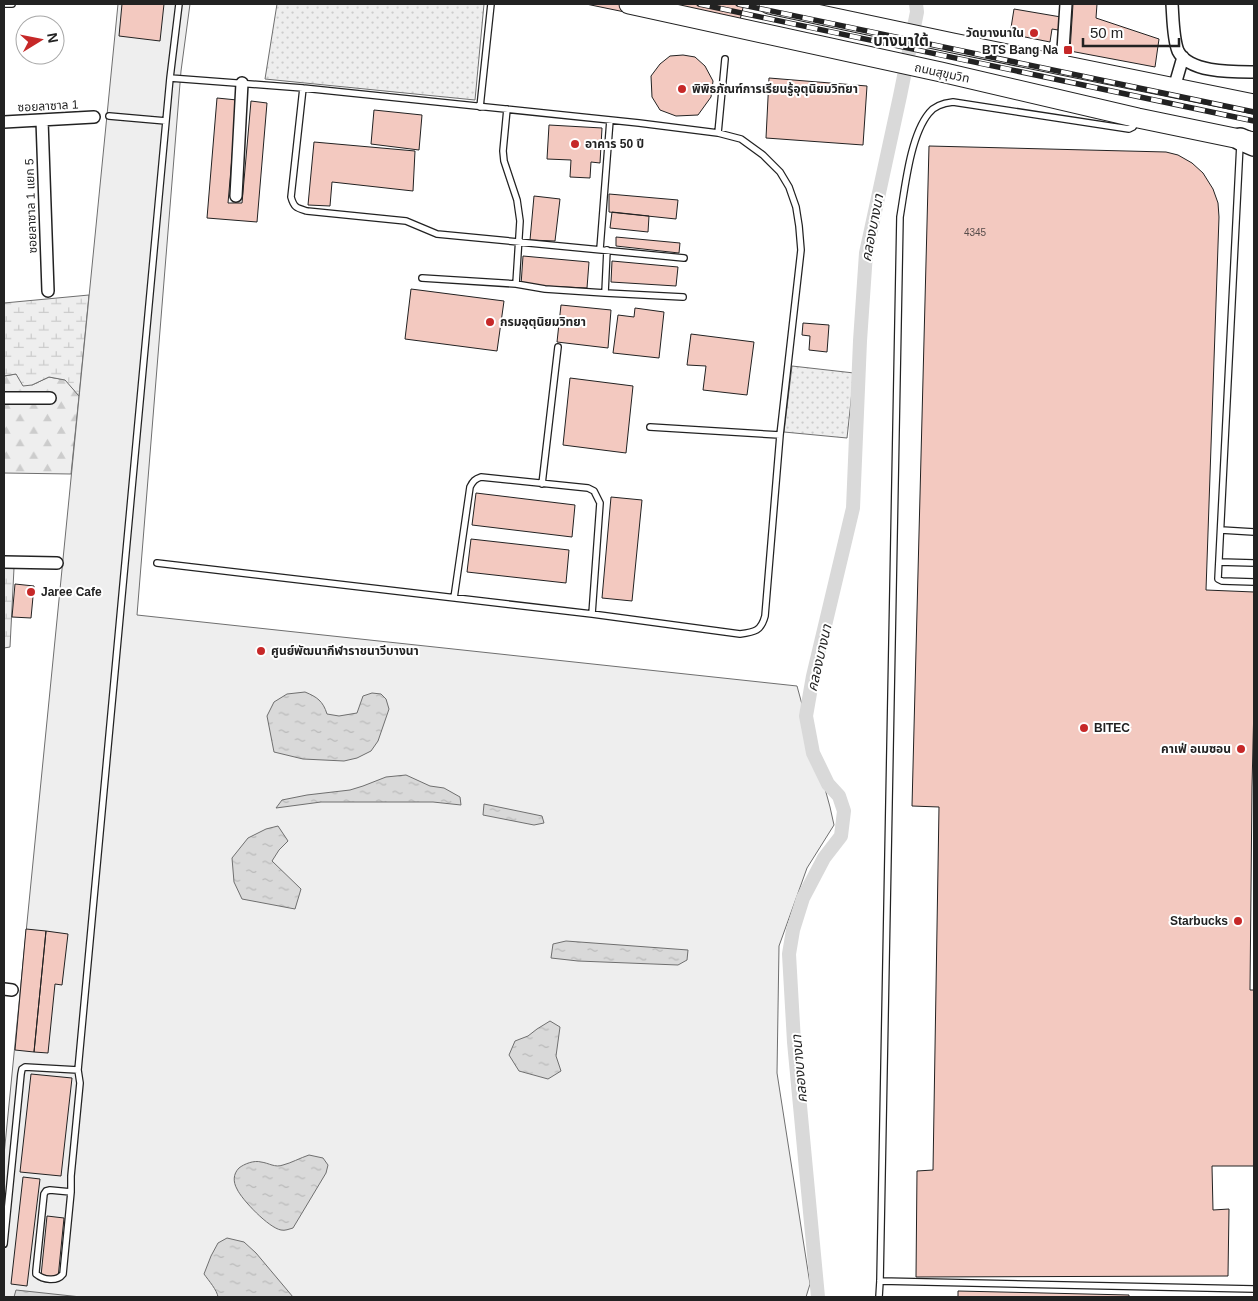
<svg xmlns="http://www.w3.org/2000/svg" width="1258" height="1301" font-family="Arial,'Noto Sans Thai',sans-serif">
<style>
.grass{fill:url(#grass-dots);stroke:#6f6f6f}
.forest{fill:url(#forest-firs);stroke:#6f6f6f}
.wetland{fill:url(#wetland-marsh);stroke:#6f6f6f}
.pitch{fill:#eee;stroke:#6f6f6f}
.water{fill:url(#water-ripples);stroke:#6f6f6f}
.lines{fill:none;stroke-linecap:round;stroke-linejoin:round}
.canal{stroke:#d9d9d9;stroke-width:14}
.building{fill:#f3c9c0;stroke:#222}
.service-casing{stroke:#222;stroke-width:8}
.minor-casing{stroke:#222;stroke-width:14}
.trunk-casing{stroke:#222;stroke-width:21}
.motorway-casing{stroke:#222;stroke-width:24}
.service{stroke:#fff;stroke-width:5.5}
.minor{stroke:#fff;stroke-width:11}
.trunk{stroke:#fff;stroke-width:19}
.motorway{stroke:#fff;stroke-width:21}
.rail-casing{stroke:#222;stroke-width:5.5}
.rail{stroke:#fff;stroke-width:4;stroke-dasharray:11;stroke-linecap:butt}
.poi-dot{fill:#c62828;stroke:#fff;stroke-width:2}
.labels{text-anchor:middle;stroke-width:4;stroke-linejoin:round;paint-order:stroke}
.number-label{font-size:10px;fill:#564c4a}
.poi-label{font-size:12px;font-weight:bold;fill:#222;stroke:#fff;text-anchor:start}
.street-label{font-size:12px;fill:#222;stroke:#fff}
.water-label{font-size:14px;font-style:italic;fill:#222;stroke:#fff}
.quarter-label{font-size:15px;font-weight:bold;fill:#222;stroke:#fff}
</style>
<defs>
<pattern id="grass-dots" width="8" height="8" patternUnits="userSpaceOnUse" patternTransform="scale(1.25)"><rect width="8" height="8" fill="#eee"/><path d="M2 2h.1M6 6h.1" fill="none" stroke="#ccc" stroke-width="1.8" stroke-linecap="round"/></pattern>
<pattern id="forest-firs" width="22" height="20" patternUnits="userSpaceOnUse" patternTransform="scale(1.25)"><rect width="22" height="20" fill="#eee"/><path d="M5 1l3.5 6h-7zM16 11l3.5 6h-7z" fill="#ccc"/></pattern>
<pattern id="wetland-marsh" width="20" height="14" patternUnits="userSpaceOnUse" patternTransform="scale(1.25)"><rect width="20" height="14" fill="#eee"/><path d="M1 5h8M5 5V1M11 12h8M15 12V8" fill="none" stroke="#ccc"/></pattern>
<pattern id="water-ripples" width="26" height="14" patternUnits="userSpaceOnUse" patternTransform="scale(1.25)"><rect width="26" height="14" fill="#d9d9d9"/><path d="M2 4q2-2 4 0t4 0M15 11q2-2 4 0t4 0" fill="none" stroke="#bababa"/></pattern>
</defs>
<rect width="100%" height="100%" fill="#fff"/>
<path class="grass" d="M277,4H484L475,100L265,79Z
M792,366L854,373L847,438L784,432Z"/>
<path class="forest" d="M16,374L32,385L49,377L66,380L79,396L71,474L4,473V376Z"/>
<path class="wetland" d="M89,295L79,396L65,380L49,377L32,385L23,386L16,374L4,376V303Z
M4,568H14L10,647L4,648Z"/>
<path class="pitch" d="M118,4H190L181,71L137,615L797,686L830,807L834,825L807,868L779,946L777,1073L810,1284L806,1297H4V1155Z"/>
<path class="water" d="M305,692C317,697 323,701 327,714L339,716L357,713L363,696L372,693L381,694L386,699L389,709L378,741L371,751L357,758L344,761L303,759L274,752L267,716L274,702L287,694Z
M406,775L430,786L444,788L460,797L461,805L433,802H321L276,808L282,800L307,795L350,790L363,786L386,777Z
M484,804L542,816L544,823L534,825L483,815Z
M278,826L288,841L279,850L272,861L301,889L295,909L242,899L234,882L232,858L248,838L266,829Z
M566,941L688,950L687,960L678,965L578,961L551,958L553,944Z
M550,1021L560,1027L556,1056L561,1071L548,1079L519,1071L509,1055L515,1041L528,1036L537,1029Z
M309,1155L323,1158L328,1165L326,1173L293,1228C289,1229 285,1231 281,1230C269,1228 242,1200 237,1189C233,1182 233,1174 239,1168C244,1164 254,1160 261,1162C269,1163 275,1168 283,1165C291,1163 300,1158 309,1155Z
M227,1238L244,1242L256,1253L293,1297H218C217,1290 209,1281 204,1274L211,1256L218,1243Z
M16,1290L81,1297H14Z"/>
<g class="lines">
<path class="canal" d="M818,1297L794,1042L789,954L793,930L803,898L824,858L841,836L844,811L839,796L828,784L813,753L806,716L813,676L853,508L860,341L866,253L900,96L917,12L916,4"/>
</g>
<path class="building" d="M122,4H164L160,41L119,36Z
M586,4H744L736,35Z
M1073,4H1097L1096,18L1159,39L1155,67L1070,51Z
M1014,9L1061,17L1058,30L1052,29L1050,42L1010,34Z
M683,55L695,57L705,66L713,81L711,97L698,115L676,116L660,110L652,97L651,76L660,64L670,56Z
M769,78L867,86L863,145L766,138Z
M217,98L237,100L228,203H242L251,101L267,103L257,222L207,218Z
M374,110L422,115L419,150L371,144Z
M549,125L602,128L600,163L591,162L590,178L570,177L571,160L547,159Z
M314,142L415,151L413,191L332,182L330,206L308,205Z
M929,146L1166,152L1178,155L1192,163L1203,173L1213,189L1218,203L1219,217L1206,590L1254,592V703L1252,787L1250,990H1254V1166H1212L1213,1210L1229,1209L1228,1276L916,1277L917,1171L933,1170L939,807L912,806Z
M609,194L678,200L676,219L609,212Z
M534,196L560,199L555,241L530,240Z
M612,212L649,216L648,232L610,228Z
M616,237L680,243L679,253L616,246Z
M523,256L589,262L587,288L521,285Z
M612,261L678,267L676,286L611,282Z
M411,289L504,301L497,351L405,339Z
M561,305L611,310L608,348L557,342Z
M635,308L664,312L659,358L613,353L618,315L634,317Z
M803,323L829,325L827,352L809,350L810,336L802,335Z
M691,334L754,342L747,395L703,390L706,366L687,365Z
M570,378L633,386L626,453L563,445Z
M476,493L575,505L572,537L472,525Z
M611,497L642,500L632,601L602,598Z
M471,539L569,550L566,583L467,572Z
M15,584L34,586L31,618L12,617Z
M26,929L46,931L34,1052L15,1050Z
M46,931L68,934L62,985L55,984L48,1053L34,1052Z
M31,1074L72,1078L61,1176L20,1172Z
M23,1177L40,1179L27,1286L11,1284Z
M47,1216L64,1218L58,1278L41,1276Z
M958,1291L1129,1295V1297H958Z"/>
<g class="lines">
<g class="service-casing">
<path id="service" d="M4,4H12
M303,88L291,197C294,208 297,208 307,211L406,221L437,234L684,258
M480,107L491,4
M507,109L503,151L504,161L517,200L520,221L516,284
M109,116L166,121
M718,133L725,59
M1240,144L1218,579L1222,581L1254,582
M600,249L610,120
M422,278L516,284L545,289L605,293L683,297
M605,293L607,250
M650,427L780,435
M542,484L558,347
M1221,530L1254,532
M1219,562L1254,563
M157,563L592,614L740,634C755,632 761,631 765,616L780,435L801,250L799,226L796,207L789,187L780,172L763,155L741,139L718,133L639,123L303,88L170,78
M454,598L470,487C473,481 475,479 481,477L588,488L594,491L600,503L592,614
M71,1192L50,1190L46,1191L44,1194L36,1271V1274C43,1280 57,1282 63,1274L71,1192V1176L80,1083L78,1070L170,78L179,4
M4,1244L21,1074L22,1069L25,1067L78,1070
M880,1281L1254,1289
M879,1297L880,1281L900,217C905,188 910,136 929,113C935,105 944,103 953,102L1129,129L1133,127L1137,120"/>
</g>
<g class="minor-casing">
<path id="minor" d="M1172,4C1173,17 1173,39 1178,51C1189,73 1233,72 1254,72
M1062,65L1066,4
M1174,88L1183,57
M42,120L48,291
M4,122L94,117
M236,196L242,83
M4,398H50
M4,562L57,563
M4,989L12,990"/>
</g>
<g class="trunk-casing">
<path id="trunk" d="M629,4L941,72L1138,118L1254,142
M769,4L953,43L1254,104"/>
</g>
<g class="motorway-casing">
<path id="motorway" d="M1240,139L1254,145"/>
</g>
<use href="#service" class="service"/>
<use href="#minor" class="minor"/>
<use href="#trunk" class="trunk"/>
<use href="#motorway" class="motorway"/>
<g class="rail-casing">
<path id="rail" d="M699,4L1254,121
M738,4L1254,112"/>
</g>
<use href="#rail" class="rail"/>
</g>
<g class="poi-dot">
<circle cx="1034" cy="33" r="5"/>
<rect x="1063" y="45" width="10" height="10" rx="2.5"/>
<circle cx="682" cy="89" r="5"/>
<circle cx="575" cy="144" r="5"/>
<circle cx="490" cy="322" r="5"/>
<circle cx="31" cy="592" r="5"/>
<circle cx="261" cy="651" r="5"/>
<circle cx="1084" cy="728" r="5"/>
<circle cx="1241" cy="749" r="5"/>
<circle cx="1238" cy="921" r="5"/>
</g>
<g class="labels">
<g class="number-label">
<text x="975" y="236">4345</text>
</g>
<g class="poi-label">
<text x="1024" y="37" text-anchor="end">วัดบางนาใน</text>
<text x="1058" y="54" text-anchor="end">BTS Bang Na</text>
<text x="692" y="93">พิพิธภัณฑ์การเรียนรู้อุตุนิยมวิทยา</text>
<text x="585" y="148">อาคาร 50 ปี</text>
<text x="500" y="326">กรมอุตุนิยมวิทยา</text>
<text x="41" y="596">Jaree Cafe</text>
<text x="271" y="655">ศูนย์พัฒนากีฬาราชนาวีบางนา</text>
<text x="1094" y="732">BITEC</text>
<text x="1231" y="753" text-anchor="end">คาเฟ่ อเมซอน</text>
<text x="1228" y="925" text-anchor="end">Starbucks</text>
</g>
<g class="street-label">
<text transform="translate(942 73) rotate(12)" y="4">ถนนสุขุมวิท</text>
<text transform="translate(48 106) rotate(-3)" y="4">ซอยลาซาล 1</text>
<text transform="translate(31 206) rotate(-92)" y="4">ซอยลาซาล 1 แยก 5</text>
</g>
<g class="water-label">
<text transform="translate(872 228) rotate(-79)" y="5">คลองบางนา</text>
<text transform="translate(819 658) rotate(-77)" y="5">คลองบางนา</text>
<text transform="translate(799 1069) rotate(-95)" y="5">คลองบางนา</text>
</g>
<g class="quarter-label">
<text x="901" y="46">บางนาใต้</text>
</g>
</g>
<rect width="1258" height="1301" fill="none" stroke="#222222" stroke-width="10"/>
<g transform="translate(40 40) rotate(80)"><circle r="24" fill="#ffffff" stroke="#a7a7a7"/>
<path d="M0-4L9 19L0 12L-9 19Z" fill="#c62828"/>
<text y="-8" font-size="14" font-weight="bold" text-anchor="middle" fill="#222222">N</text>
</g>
<path d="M1083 38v8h96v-8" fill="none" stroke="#222222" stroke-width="2.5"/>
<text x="1090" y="38" font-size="15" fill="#222222" stroke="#ffffff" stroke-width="4" paint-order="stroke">50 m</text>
</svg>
